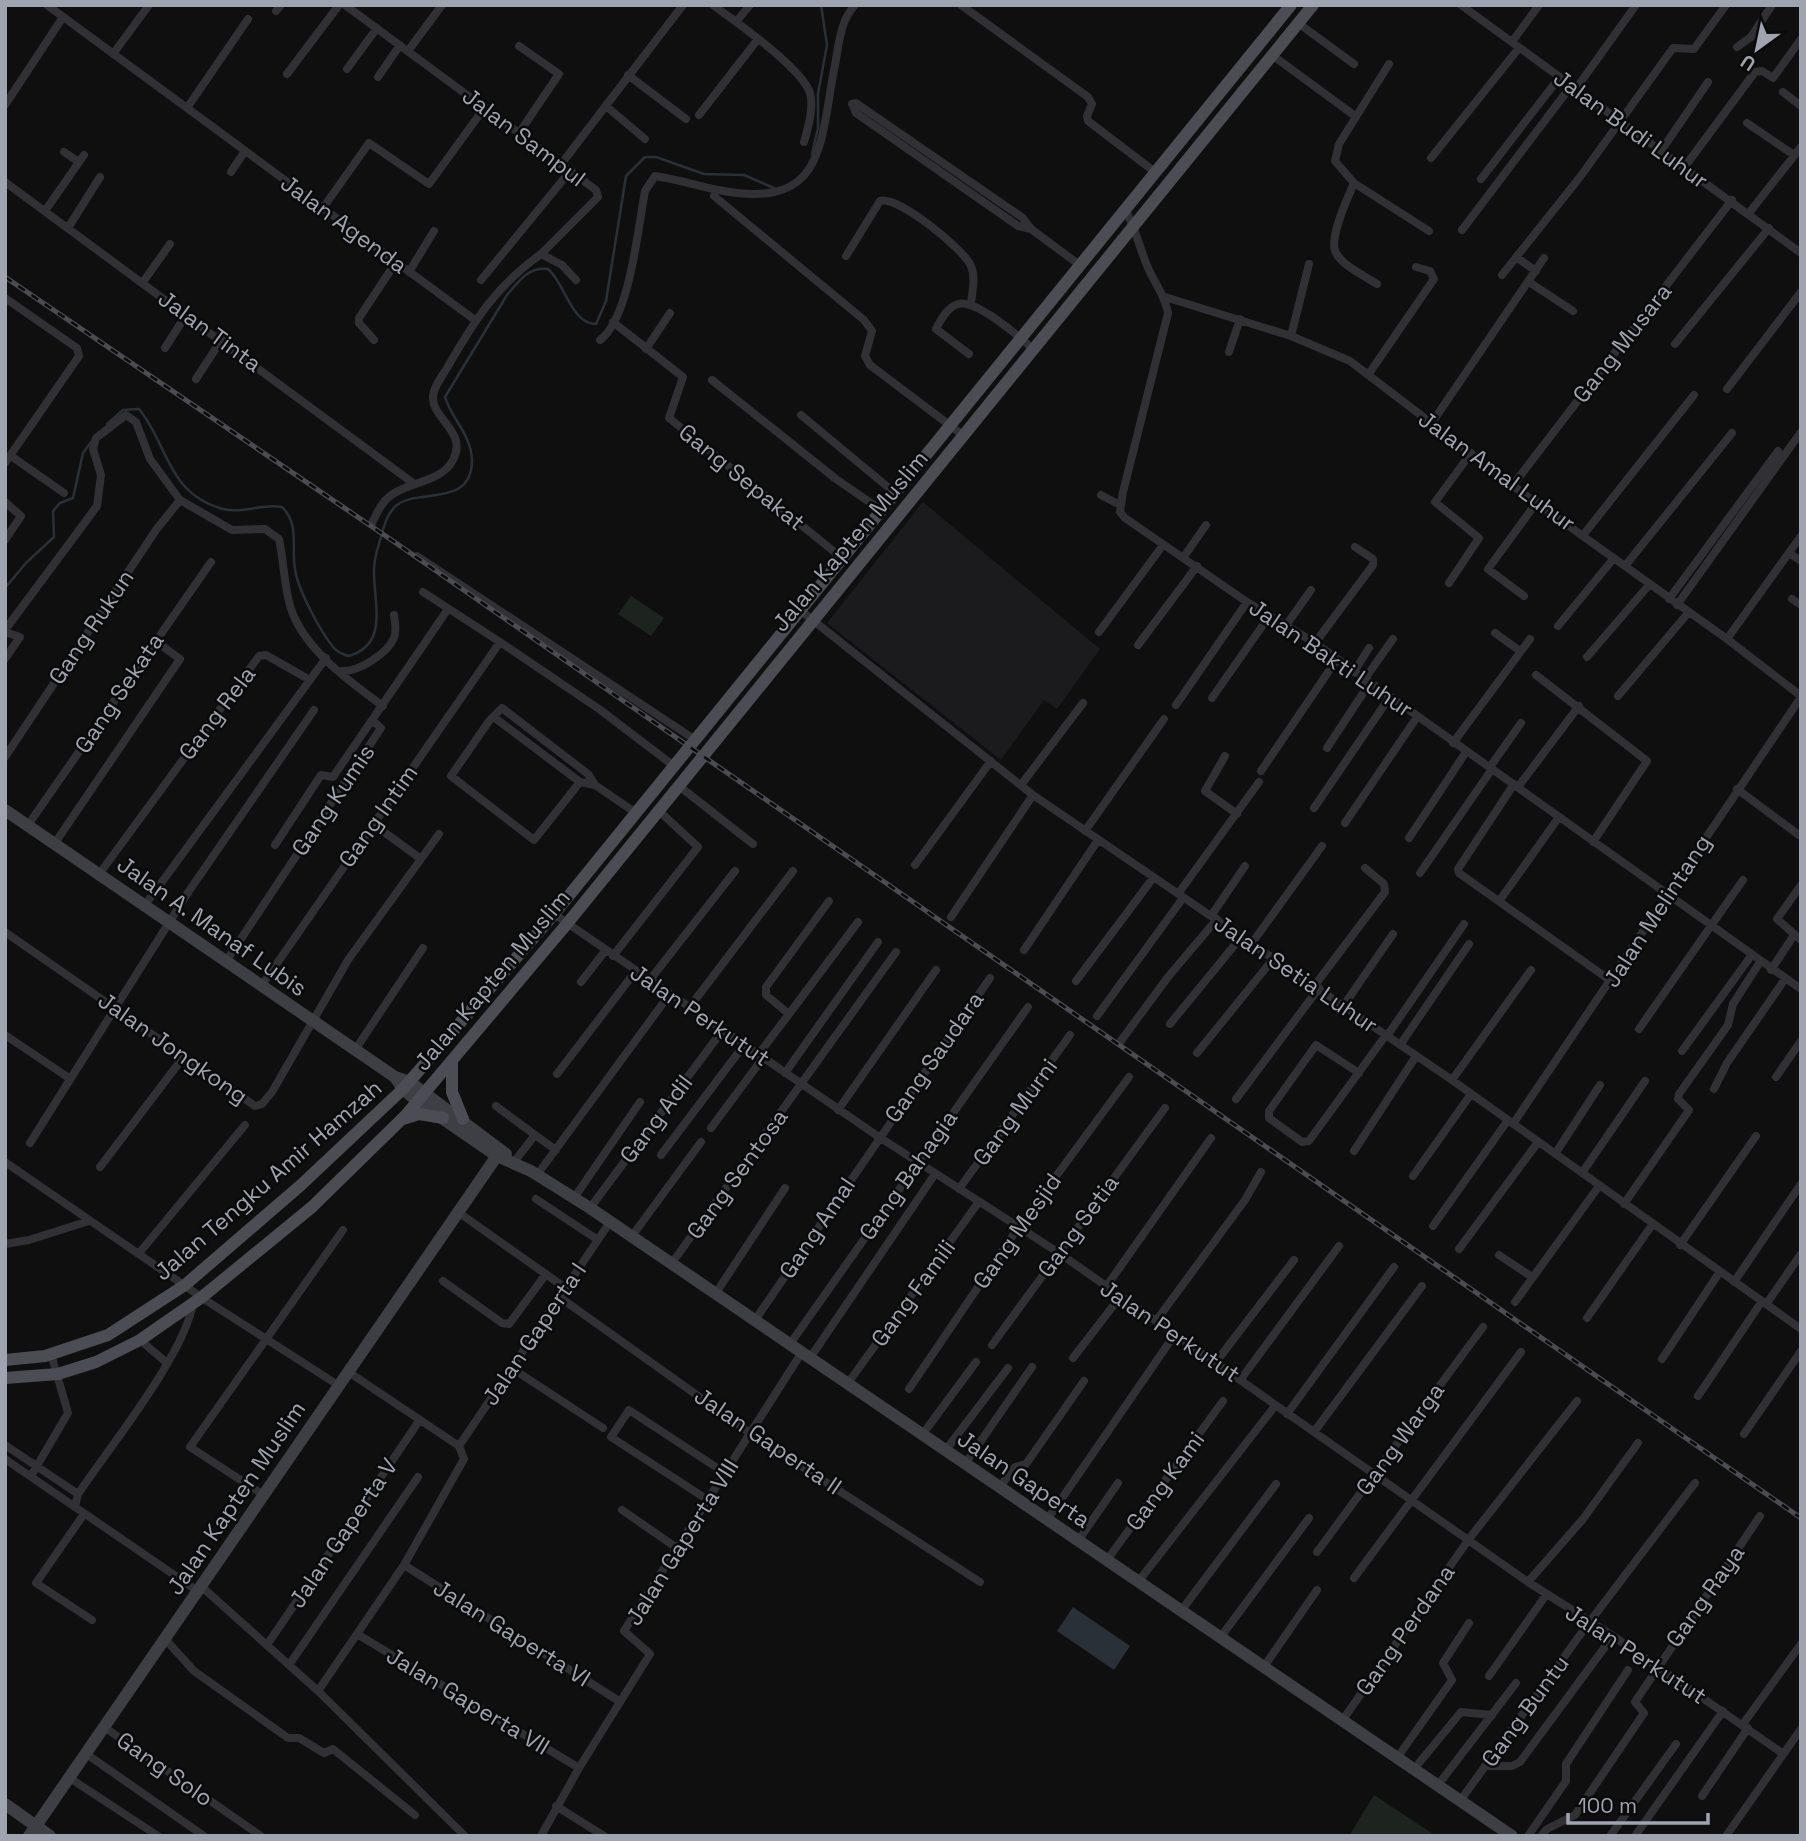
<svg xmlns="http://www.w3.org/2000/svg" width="1806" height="1841" font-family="'Space Grotesk',sans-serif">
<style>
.built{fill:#1b1b1d}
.green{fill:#1d241f}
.water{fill:#293038}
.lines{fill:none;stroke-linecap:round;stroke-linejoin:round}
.stream{stroke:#293038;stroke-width:2.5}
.street{stroke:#303035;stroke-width:8}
.secondary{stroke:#3e3f45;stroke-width:12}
.primary{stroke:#4c4d54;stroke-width:12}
.rail-casing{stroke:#4a4c52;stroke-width:5}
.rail{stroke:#0a0a0b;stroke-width:2.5;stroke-dasharray:8;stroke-linecap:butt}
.labels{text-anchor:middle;stroke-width:5;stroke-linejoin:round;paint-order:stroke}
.street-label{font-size:23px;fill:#a0a3b0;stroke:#0a0a0b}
</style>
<rect width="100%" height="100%" fill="#0f0f10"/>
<path class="built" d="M923,502L1100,649L1057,709L1044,700L1001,760L827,623Z"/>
<path class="green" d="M631,596L664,618L651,636L618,614Z
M1374,1795L1436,1836H1349Z"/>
<path class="water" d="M1073,1607L1130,1646L1114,1670L1057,1631Z"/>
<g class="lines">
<path class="stream" d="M812,154L818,128V94L827,45L821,5
M107,424L123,410L139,409C168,444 167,494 223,509C244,514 263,503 282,507C300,525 291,546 295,569C297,588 321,633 334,648C338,653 343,654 348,656C390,645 373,602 374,569C374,557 379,545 382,533C385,523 388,512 397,505C418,488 472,508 472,460C471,434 451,418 445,397L507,295C520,280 528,267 548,269C565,283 571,324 596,324L606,301L626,176L645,157H656L704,174L744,175L774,188
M5,588L26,563L54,537L53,511L60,503L73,498L83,453L91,442"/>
<path class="street" d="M47,5L475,320
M345,5L596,190L598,197L541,254L562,265L576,280
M713,5C735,21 802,68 810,93C814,108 808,128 804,142
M961,5L1088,97L1092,104L1087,116L1088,121L1155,172
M1461,5L1801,253
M276,11L281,5
M736,22L750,5
M1298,23L1354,64
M1512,42L1539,5
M519,46L559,74L519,133
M1737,47L1751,37L1772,5
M408,51L442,5
M113,54L149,5
M1272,55L1355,116
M1389,64L1339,144L1335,161L1354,183L1429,231
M347,69L377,28
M287,74L339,5
M628,75L686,119
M378,77L400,45
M1575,90L1636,5
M1783,92L1801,106
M5,105L63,17
M606,106L645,139
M187,108L248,19
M699,115L758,39
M1747,123L1794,155
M1661,151L1708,82
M64,152L79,162
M1431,158L1519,48
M562,163L683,5
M1683,169L1755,72L1762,71L1773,78L1801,39
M231,172L245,151
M1481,179L1559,78
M5,182L413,483
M1354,183C1348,197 1328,239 1336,253C1343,266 1365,276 1377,284
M714,196L864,320L872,331L865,356L870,365L964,436
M323,208L369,143L429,184L485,107
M1125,209C1137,231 1140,252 1150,272C1157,287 1165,296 1168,313L1123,492L1120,512L1125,518L1247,602L1315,643L1801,989
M45,211L84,155
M1749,213L1801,147
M68,228L100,177
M1031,229L1018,226L856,113L852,104L856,103L1023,218L1031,229L1081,266
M1462,230L1571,86
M846,256L880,201C897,195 964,249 971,266C976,278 972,292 971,304
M1516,257L1536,271
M409,272L434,231
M1502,275L1580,177L1673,48L1694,49L1726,5
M481,280L571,170
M143,282L170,244
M1529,282L1573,311
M1165,297L1291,336L1350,361L1524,494L1727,639L1801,696
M5,298L77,348L79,356L5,463
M613,322L683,377L669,418L842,558
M1291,336L1309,264
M374,340L359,323V318L396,262
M600,340C630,318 638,227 645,191L655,176C677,179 697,186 718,190C826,211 819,146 835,65C839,44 840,21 855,5
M1675,344L1769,228
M165,348L186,315
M646,349L670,313
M1229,352L1240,319
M969,354L936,329C940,321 947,307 958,304C976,299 1020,337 1034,350
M1368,375L1434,279L1430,271L1416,267
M196,379L222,339
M712,380L836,479L881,510
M1727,389L1801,292
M801,415L895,493
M1431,424L1544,258
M11,456L64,493
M1513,485L1732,200
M1101,495L1120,505
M5,502L21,516L5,540
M372,523C377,513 381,503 390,496C409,481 441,483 453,460C468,432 432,419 433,397C433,388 442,376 447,368C474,321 496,286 541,254
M1584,534L1694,395
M1789,553L1801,561
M417,556L694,739
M1183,558L1206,525
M1625,566L1732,433
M1449,583L1479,538L1435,502L1471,453
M423,592L500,642
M1524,596L1488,569L1537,502
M1669,599L1778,451
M1792,599L1801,605
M1677,605L1801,432
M800,610L1033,795L1452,1080L1801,1329
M1287,624L1311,590
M1558,626L1614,558
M5,630L97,506L101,475L93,449L96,438L126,415L136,422L150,459L180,500L232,530L265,529L279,539C284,562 284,587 291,609C305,650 349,681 383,706
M5,632L20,637L5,659
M1099,632L1163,545
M1495,633L1520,651
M1727,639L1801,536
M1315,643L1373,565V559L1355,547
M1138,645L1197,566
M1587,657L1649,585
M342,671C358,672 387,654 394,638C397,631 395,623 394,615
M1354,672L1369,648
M1536,675L1647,761L1593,842
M1364,680L1393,639
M1618,696L1688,613
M1212,698L1270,615
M1176,705L1247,602
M495,718L580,782L595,785L636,813
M1453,743L1530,639
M1327,748L1369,684
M1225,756L1205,791L1237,814
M5,757L156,530L180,500
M1490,767L1521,723
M1261,771L1337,659
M580,782L534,840L451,776L489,721L502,708L588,774L595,785
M1514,784L1458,869L1459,873L1611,981
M1021,785L1083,703
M679,786L753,844
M1518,787L1579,706
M1737,789L1799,835
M1314,808L1389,698
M1345,823L1417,717
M373,824L421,859
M28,825L211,562
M1085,831L1164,719
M1409,838L1466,752
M55,843L180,659L154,640
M275,845L321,775L333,777L372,720
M915,865L991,761
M100,873L259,656L266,655L310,680
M1420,873L1492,769
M1801,885L1777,919L1801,940
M1178,894L1259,782
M1500,900L1559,817
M145,905L326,658
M554,914L879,1137L1059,1253L1528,1582L1613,1636L1782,1753
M1211,916L1245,866
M951,917L1033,795
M5,932L255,1106L262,1104L272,1092L348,960L439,834
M1252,943L1322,846
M1024,950L1098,840
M613,956L698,847L659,811
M227,960L381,728L372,720L448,609
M1771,970L1794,935
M649,981L735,871
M1076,981L1153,878
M581,982L605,951
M262,985L500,642L599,709L674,766
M1315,985L1385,892L1384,884L1365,868
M1344,1005L1393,934
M689,1008L793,871
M789,1014L858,922
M1097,1016L1183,898
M1170,1024L1242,936
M1639,1029L1743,880
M5,1035L69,1078
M1387,1036L1464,924
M1120,1042L1168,977L1217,919
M1400,1045L1469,944
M355,1050L423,948
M1682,1051L1751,956
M1197,1053L1274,958
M758,1055L789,1014L766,995V987L829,901
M785,1073L878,942
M1359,1073L1316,1045L1269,1111V1118L1302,1142L1309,1141L1375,1050L1386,1035
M557,1074L635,972
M1776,1077L1801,1041
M1452,1080L1531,970
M1714,1089L1727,1063L1785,979
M1236,1099L1319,988
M496,1106L535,1135
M838,1110L936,970
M1513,1124L1801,697
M711,1128L763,1058
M30,1143L189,891L314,710
M1354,1151L1416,1056
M1555,1154L1600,1085
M661,1155L744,1045
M5,1162L207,1301L338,1385
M514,1162L535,1135L556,1150
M100,1167L185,1055
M1582,1173L1645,1081
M537,1175L669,995
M1413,1176L1471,1094
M959,1189L1070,1035
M574,1198L640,1102
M536,1199L598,1240
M1624,1204L1687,1113L1689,1110L1678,1099L1679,1094L1728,1025L1733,1004L1760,962
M590,1208L722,1031
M458,1212L564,1287
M1433,1226L1508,1120
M632,1236L701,1142
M5,1244L29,1240L89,1221
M1680,1245L1756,1136
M1459,1249L1538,1142
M140,1252L245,1125
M1499,1255L1532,1277
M672,1263L896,952
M443,1281L502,1323L509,1324L546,1274
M1734,1282L1801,1184
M1106,1287L1211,1138
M716,1293L785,1188
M558,1296L750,1433L980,1582
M1515,1302L1599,1186
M1767,1303L1801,1254
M1587,1318L1652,1225
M755,1320L990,978
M1156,1321L1245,1200L1261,1172
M140,1340L167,1363
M790,1344L1028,1007
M992,1345L1165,1108
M810,1358L935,1174
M1073,1358L1120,1297
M1662,1359L1719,1273
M1216,1362L1294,1260
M513,1369L603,1428
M1241,1379L1339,1246
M848,1383L978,1203
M909,1389L1018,1228L1129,1077
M1698,1396L1762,1301
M1287,1414L1394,1267
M1314,1432L1422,1286
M1744,1434L1801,1351
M922,1435L976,1362
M5,1445L78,1494
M459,1446L610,1222
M945,1451L1008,1368
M5,1459L199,1592
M965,1464L1032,1367
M31,1476L68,1413L51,1354
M999,1488L1015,1467L1026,1464L1084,1381
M262,1494L190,1447L343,1230
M708,1500L611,1437L629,1410L725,1473
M75,1507L78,1494C109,1448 185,1354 193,1303
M622,1510L677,1548
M84,1514L36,1583L92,1620
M1047,1520L1175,1334
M1078,1541L1118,1483
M1317,1552L1483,1327
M1107,1560L1223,1401
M404,1565L619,1701
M1354,1578L1521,1352
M1138,1582L1275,1406
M1528,1582L1583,1519L1638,1443
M202,1587L318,1691L465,1836
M1181,1611L1276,1484
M357,1634L579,1768
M1220,1638L1309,1518
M166,1640L194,1671L288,1738H299L324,1753L333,1749L415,1815
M267,1645L419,1421
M289,1665L418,1477
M1263,1668L1317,1590
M1489,1676L1546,1595
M318,1691L404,1565L464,1459L459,1446L347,1371
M1342,1721L1469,1539L1577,1401
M1743,1724L1801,1644
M104,1727L261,1836
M85,1753L204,1836
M1397,1758L1452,1680L1443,1663L1469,1623
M1485,1766H1512L1520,1762L1613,1636
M1414,1769L1461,1712L1492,1715
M68,1777L158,1836
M1438,1785L1516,1683
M1702,1796L1748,1728
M1460,1801L1585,1628L1695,1483
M556,1806L604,1836
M541,1836L579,1768L650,1654L624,1631L802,1352
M1528,1836L1566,1781V1764L1628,1670
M1541,1836L1547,1829L1575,1815L1644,1713L1635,1702L1760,1516
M1610,1836L1676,1744
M1635,1836L1723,1711
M1726,1836L1801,1729"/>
<path class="secondary" d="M5,810L395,1077L410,1082L506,1154
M395,1077L403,1089L417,1101L497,1156L531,1171L590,1208L1512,1836
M5,1804L50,1836
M29,1836L501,1150"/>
<path class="primary" d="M452,1061V1092L463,1119
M403,1119L419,1114L443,1118
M5,1360L45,1356L108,1335L185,1285L301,1185L403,1089L554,914L1291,5
M5,1378L58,1374L96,1362L140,1340L202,1297L312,1207L405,1116L566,925L1313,5"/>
<g class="rail-casing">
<path id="rail" d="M5,277L393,541L1801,1518"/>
</g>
<use href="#rail" class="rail"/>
</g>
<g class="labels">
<g class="street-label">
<text transform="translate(1631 129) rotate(36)" y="8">Jalan Budi Luhur</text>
<text transform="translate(524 137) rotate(37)" y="8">Jalan Sampul</text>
<text transform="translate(344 224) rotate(36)" y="8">Jalan Agenda</text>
<text transform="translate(210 331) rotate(36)" y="8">Jalan Tinta</text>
<text transform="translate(1622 343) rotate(-52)" y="8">Gang Musara</text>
<text transform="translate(1497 471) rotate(36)" y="8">Jalan Amal Luhur</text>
<text transform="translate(742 477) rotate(39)" y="8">Gang Sepakat</text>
<text transform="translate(850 541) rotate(-50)" y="8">Jalan Kapten Muslim</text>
<text transform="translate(91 627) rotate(-56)" y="8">Gang Rukun</text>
<text transform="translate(1331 658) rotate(34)" y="8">Jalan Bakti Luhur</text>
<text transform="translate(119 693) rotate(-56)" y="8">Gang Sekata</text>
<text transform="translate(217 713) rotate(-53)" y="8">Gang Rela</text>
<text transform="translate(333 800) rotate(-56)" y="8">Gang Kumis</text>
<text transform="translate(378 816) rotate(-55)" y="8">Gang Intim</text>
<text transform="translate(1657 911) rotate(-57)" y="8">Jalan Melintang</text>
<text transform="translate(212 926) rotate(35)" y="8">Jalan A. Manaf Lubis</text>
<text transform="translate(1296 974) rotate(34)" y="8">Jalan Setia Luhur</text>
<text transform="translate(492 980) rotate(-50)" y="8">Jalan Kapten Muslim</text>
<text transform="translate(700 1015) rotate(34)" y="8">Jalan Perkutut</text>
<text transform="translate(173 1048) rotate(35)" y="8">Jalan Jongkong</text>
<text transform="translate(934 1057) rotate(-55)" y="8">Gang Saudara</text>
<text transform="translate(1015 1112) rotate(-54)" y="8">Gang Murni</text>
<text transform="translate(656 1119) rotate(-53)" y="8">Gang Adil</text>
<text transform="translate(737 1174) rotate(-54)" y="8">Gang Sentosa</text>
<text transform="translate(908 1175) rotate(-55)" y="8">Gang Bahagia</text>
<text transform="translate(268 1180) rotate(-41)" y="8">Jalan Tengku Amir Hamzah</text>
<text transform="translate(1078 1226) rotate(-54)" y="8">Gang Setia</text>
<text transform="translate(817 1228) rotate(-56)" y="8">Gang Amal</text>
<text transform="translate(1017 1231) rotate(-55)" y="8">Gang Mesjid</text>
<text transform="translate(913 1293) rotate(-54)" y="8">Gang Famili</text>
<text transform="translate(1170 1331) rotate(34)" y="8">Jalan Perkutut</text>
<text transform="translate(534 1334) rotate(-56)" y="8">Jalan Gaperta I</text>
<text transform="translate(1400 1439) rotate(-54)" y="8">Gang Warga</text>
<text transform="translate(768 1441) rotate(34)" y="8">Jalan Gaperta II</text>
<text transform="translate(1024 1479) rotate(34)" y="8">Jalan Gaperta</text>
<text transform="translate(1165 1481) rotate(-54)" y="8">Gang Kami</text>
<text transform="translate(236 1498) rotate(-56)" y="8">Jalan Kapten Muslim</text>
<text transform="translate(343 1533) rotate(-56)" y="8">Jalan Gaperta V</text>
<text transform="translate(682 1542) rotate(-58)" y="8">Jalan Gaperta VIII</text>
<text transform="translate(1705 1596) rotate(-55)" y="8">Gang Raya</text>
<text transform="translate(1405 1630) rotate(-55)" y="8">Gang Perdana</text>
<text transform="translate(512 1633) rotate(32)" y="8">Jalan Gaperta VI</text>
<text transform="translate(1636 1654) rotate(33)" y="8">Jalan Perkutut</text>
<text transform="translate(468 1701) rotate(31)" y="8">Jalan Gaperta VII</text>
<text transform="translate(1525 1711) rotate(-54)" y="8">Gang Buntu</text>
<text transform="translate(165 1769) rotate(35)" y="8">Gang Solo</text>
</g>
</g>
<rect width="1806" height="1841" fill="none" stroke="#a0a3b0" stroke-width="14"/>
<g transform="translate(1757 49) rotate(213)" stroke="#0a0a0b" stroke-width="5" paint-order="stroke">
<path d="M0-5L12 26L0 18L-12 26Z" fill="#a0a3b0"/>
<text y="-10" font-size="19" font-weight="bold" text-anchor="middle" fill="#a0a3b0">U</text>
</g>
<path d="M1568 1813v10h140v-10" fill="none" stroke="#a0a3b0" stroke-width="3.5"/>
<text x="1578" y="1813" font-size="21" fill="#a0a3b0" stroke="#0a0a0b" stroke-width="5" paint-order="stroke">100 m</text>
</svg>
